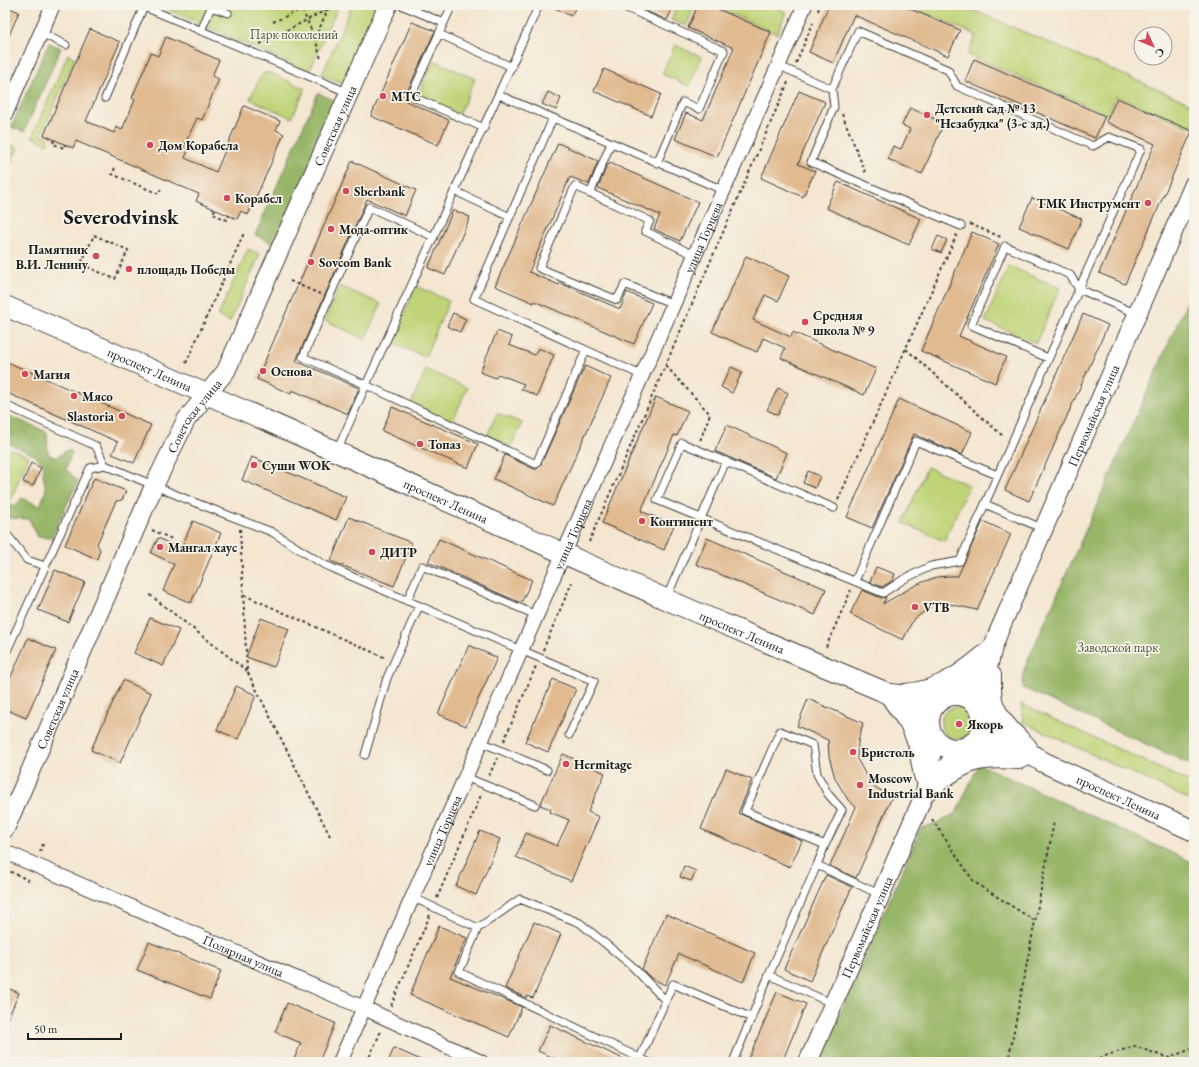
<svg xmlns="http://www.w3.org/2000/svg" width="1199" height="1067" font-family="'EB Garamond',serif">
<style>
.green{fill:#bfd478;stroke:#6e784a}
.forest{fill:#97b668;stroke:#5a6942}
.building{fill:#e1ba90}
.lines{fill:none;stroke-linecap:round;stroke-linejoin:round}
.service-casing{stroke:#3c3a37;stroke-width:9}
.minor-casing{stroke:#3c3a37;stroke-width:16}
.tertiary-casing{stroke:#3c3a37;stroke-width:20}
.secondary-casing{stroke:#3c3a37;stroke-width:22}
.path{stroke:#3c3a37;stroke-width:2;stroke-dasharray:3 3;stroke-linecap:butt}
.service{stroke:#fff;stroke-width:7}
.minor{stroke:#fff;stroke-width:14}
.tertiary{stroke:#fff;stroke-width:18}
.secondary{stroke:#fff;stroke-width:20}
.poi-dot{fill:#d1495b;stroke:#f7f3e8;stroke-width:1.5}
.labels{text-anchor:middle;stroke-width:3.5;stroke-linejoin:round;paint-order:stroke}
.park-label{font-size:13px;fill:#4d5338;stroke:#f7f3e8}
.poi-label{font-size:13px;font-weight:bold;fill:#1c1c1c;stroke:#f7f3e8;text-anchor:start}
.street-label{font-size:13px;fill:#1c1c1c;stroke:#f7f3e8}
.town-label{font-size:21px;font-weight:bold;fill:#1c1c1c;stroke:#f7f3e8}
</style>
<rect width="100%" height="100%" fill="#f7f3e8"/>
<filter id="ink" filterUnits="userSpaceOnUse"><feTurbulence type="fractalNoise" baseFrequency=".025" numOctaves="2"/><feDisplacementMap in="SourceGraphic" scale="8" xChannelSelector="R" yChannelSelector="G"/><feConvolveMatrix kernelMatrix="1 2 1 2 8 2 1 2 1" color-interpolation-filters="sRGB"/></filter>
<filter id="wash" filterUnits="userSpaceOnUse"><feTurbulence type="fractalNoise" baseFrequency=".012" numOctaves="4" result="noise"/><feDisplacementMap in="SourceGraphic" scale="16" xChannelSelector="R" yChannelSelector="G"/><feGaussianBlur stdDeviation="0.9" result="paint"/><feColorMatrix in="noise" values="0 0 0 0 0 0 0 0 0 0 0 0 0 0 0 0 0 1.4 0 .05"/><feComposite in="paint" operator="in"/></filter>
<g filter="url(#wash)">
<rect width="100%" height="100%" fill="#f4e6d1"/>
<path class="green" d="M158,5H339L309,72Z
M352,5H379L345,84L322,75Z
M677,5H695L686,26L671,20Z
M712,5H770L786,12L777,34Z
M905,5H961L1194,105V121L1191,128L1116,96L1108,115L968,55L976,35Z
M675,45L702,57L689,86L662,74Z
M68,54L75,58L41,135L49,139L47,144L32,137Z
M434,60L475,79L459,114L418,95Z
M264,73H271L305,89L292,118L250,99L259,79Z
M6,143L18,148L5,175V146Z
M248,249L260,254L230,322L218,316Z
M1009,266L1060,288L1036,343L985,321Z
M340,286L381,304L365,339L324,320Z
M416,286L449,301L425,357L392,343Z
M426,369L467,388L452,423L411,404Z
M497,413L522,423L511,447L487,436Z
M5,447L29,456L5,513Z
M927,467L969,485L944,541L903,523Z
M1021,704L1194,784V802L1023,722Z
M941 723a16 16 0 1 1 32 0a16 16 0 1 1-32 0Z"/>
<path class="forest" d="M49,43L61,48L24,132L11,127Z
M318,93L339,102L276,245L255,235Z
M1194,286V766L1023,688L1024,669Z
M5,414L47,432L48,454L56,458L67,450L72,452L66,469L78,481L51,538L38,537L29,519L10,518L5,516V502L15,506L22,498L40,506L46,490L43,475L44,465L34,455L5,442Z
M979,764L1194,863V1062H819L921,828L940,822L956,813Z"/>
<g id="blocks">
<path class="building" d="M549,5H577L571,16Z
M632,5H674L667,20Z
M698,5H708L771,32L717,157L675,139L686,113L703,120L734,48L688,28Z
M829,5H901L960,30L948,56L854,15L833,63L809,52Z
M5,6L19,12L5,45Z
M412,22L435,31L406,94V101L449,120L438,145L371,116Z
M90,29L120,42L86,121L114,133L116,127L122,130L135,100L132,98L151,53L158,56L166,37L219,60L212,76L219,79L202,120L197,118L183,148L188,150L185,158L216,172L244,106L280,121L276,130L284,134L248,215L241,211L237,219L196,201L199,194L76,141L73,148L44,135Z
M974,59L1105,116L1095,138L965,81Z
M604,69L661,94L651,116L594,91Z
M799,91L825,102L798,164L815,171L803,197L761,178Z
M548,92L561,98L556,110L542,104Z
M1117,98L1192,131L1125,284L1099,273L1155,144L1106,122Z
M910,108L944,123L922,174L888,159L893,146L901,149L910,129L902,125Z
M558,143L598,161L589,184L570,177L529,272L559,285L560,283L620,309L627,292L652,303L634,344L534,301V303L495,286Z
M352,161L416,190L405,216L367,199L296,361L359,388L348,414L292,390L291,394L257,379Z
M610,163L698,202L680,241L654,229L660,215L598,188L607,165H609Z
M838,182L921,219L909,245L826,208Z
M1032,198L1082,219L1069,249L1019,227Z
M453,210L470,217L445,275L428,268Z
M972,232L999,244L959,336L1006,357L995,383L921,351Z
M938,236L947,240L941,253L932,249Z
M746,256L789,276L778,301L765,295L753,320L791,337L793,332L876,369L864,395L781,358L785,348L763,338L757,352L712,332Z
M453,313L466,319L460,332L447,326Z
M1083,314L1108,325L1029,501L1005,490Z
M497,331L512,337L509,345L535,355L538,348L554,355L537,396L521,389L524,384L498,374L496,378L480,372Z
M5,361L151,425L134,463L112,454L118,442L5,392Z
M585,366L611,378L553,506L494,479L505,455L534,469H537L540,466Z
M731,367L742,372L732,393L721,387Z
M778,388L788,393L778,415L767,410Z
M656,397L688,411L677,436L674,435L641,511L674,525L664,550L602,523Z
M899,399L972,432L962,455L914,434L872,528L847,517Z
M392,407L478,444L468,468L382,431Z
M727,425L787,453L776,478L715,451Z
M252,457L346,497L336,520L242,480Z
M31,463L41,468L33,486L23,482Z
M808,471L820,476L815,488L803,483Z
M94,478L126,491L122,500L116,501L97,544L100,550L97,559L65,545Z
M349,517L412,543L394,586L331,561Z
M193,521L221,533L191,603L163,591L174,564L151,553L158,538L181,549Z
M983,521L1011,534L977,610L945,603L933,605L913,620L903,640L850,614L862,590L881,598L886,597L883,604L912,587L923,582L937,577L949,576H958Z
M707,538L826,589L815,615L696,564Z
M439,539L532,580L521,603L428,562Z
M876,567L895,574L892,581L882,587L870,582Z
M55,570L85,582L68,622L38,610Z
M150,618L179,630L163,666L134,653Z
M261,618L289,629L274,667L246,657Z
M28,638L56,650L26,718L5,709V690Z
M469,645L497,658L466,726L438,714Z
M553,679L576,689L548,752L525,742Z
M123,680L151,693L120,763L91,750Z
M236,686L256,695L238,739L217,730Z
M808,699L863,723L858,742L857,759L866,775L875,787L892,797L856,878L830,866L856,807L848,800L835,778L829,756L828,740L797,726Z
M563,754L605,773L588,812L599,817L571,881L516,857L526,833L557,846L569,820L550,812L551,809L540,805Z
M726,769L752,780L738,813L802,841L790,867L701,829Z
M480,831L500,839L476,895L456,886Z
M684,866L696,871L691,881L680,877Z
M826,875L852,887L810,981L784,969Z
M666,914L755,953L743,982L679,954L665,985L651,978L642,969Z
M534,922L561,934L533,998L527,996L526,998L505,988Z
M439,926L467,938L450,977L522,1007L509,1037L410,995Z
M149,942L221,971L210,999L137,970Z
M5,987L19,993L5,1025Z
M777,992L806,1004L782,1062H747Z
M287,1003L335,1023L319,1062H293L301,1043L275,1032Z
M550,1025L630,1062H563L538,1051Z
M394,1048L425,1062H388Z"/>
</g>
</g>
<g filter="url(#ink)">
<use href="#blocks" fill-opacity="0" stroke="#3c3a37" stroke-width="1"/>
<g class="lines">
<g class="service-casing">
<path id="service" d="M140,5L349,93
M401,5L444,23
M452,5L411,96L484,128
M620,5L724,51L699,109L683,102L657,163
M201,31L211,7L228,13
M41,33L66,45
M439,34L512,67
M777,65L832,89L858,31L948,70L957,86L1093,146L1109,137L1141,149L1079,289L1137,314
M832,89L834,107L811,162L961,226
M499,95L723,190
M105,98L144,6
M553,118L474,299L641,375
M455,191L510,217
M590,194L611,143
M434,237L369,207L303,357L366,385L536,464L586,350
M673,304L625,284L617,300L539,268L575,186L650,221L645,231L694,255
M5,405L96,446L105,465L191,501L272,532L323,564L521,650L594,681L569,735
M337,451L366,385L539,5
M985,504L1044,529
M834,508L682,443L657,500L883,593L904,579L931,566L960,561L1079,289L1070,275L1005,246L971,325L1048,358
M5,532L27,560L45,566
M855,581L916,441L997,475
M666,599L726,461
M407,601L422,566L536,615
M5,655L90,468L105,465
M481,742L547,770
M365,755L387,678L419,606
M465,777L535,805
M817,865L825,845L745,811L780,731L813,745L817,774L828,794L842,810L825,845
M412,897L478,928L520,899L580,923L630,964L666,1001
M478,928L459,972L640,1058
M833,1004L769,975L817,865L881,895
M648,1062L640,1058L673,984L752,1018
M733,1062L769,975"/>
</g>
<g class="minor-casing">
<g id="minor">
<path d="M5,115L53,5"/>
<path id="s1" d="M5,852L364,1008L481,1062"/>
<path id="s2" d="M340,1062L805,5"/>
</g>
</g>
<g class="tertiary-casing">
<g id="tertiary">
<path d="M992,675C992,686 991,697 995,706C1001,722 1017,736 1028,747"/>
<path d="M905,693C942,690 966,670 993,647"/>
<path d="M958,696L979,665"/>
<path d="M892,700L910,726L917,743L923,776"/>
<path id="s3" d="M978,708L993,647L999,631L1194,184"/>
<path d="M940,775L962,748"/>
<path d="M925,793C941,781 958,766 978,761C991,758 1006,759 1019,760"/>
<path id="s4" d="M5,829L154,486L186,420L226,371L388,5"/>
<path id="s5" d="M808,1062L925,793L934,738"/>
</g>
</g>
<g class="secondary-casing">
<g id="secondary">
<path id="s6" d="M5,306C226,401 444,500 663,598C735,629 807,659 880,690L888,694L929,724"/>
<path d="M890,694L941,700"/>
<circle cx="956" cy="722" r="27"/>
<path id="s7" d="M983,723L1043,762L1194,831"/>
<path d="M973,743L1024,757"/>
</g>
</g>
<path class="path" d="M300,5L315,38L321,59
M818,11L820,5
M273,22L302,9
M315,38L330,5
M260,44L328,9
M796,63L813,23
M842,114L866,174
M54,140L53,144L64,148L65,144
M115,168L112,174L159,194L161,188
M215,209L213,214L227,220L229,215
M970,224L1001,237
M94,235L128,250L115,279L81,264Z
M290,281L320,294
M906,349L1004,437
M186,363L244,233
M666,366L710,414L700,441
M838,500L957,234
M240,529L247,671L331,838
M152,530L174,540
M589,542L789,80
M150,595L247,671
M244,595L386,658
M826,647L851,590
M543,650L572,582
M504,741L536,666
M489,776L497,758
M932,819L974,882L1035,921
M40,852L43,844
M5,869L28,880L30,877
M437,898L482,793
M391,1006L430,915
M367,1062L381,1031
M1008,1062L1054,822
M1088,1062L1134,1046L1168,1058L1194,1048"/>
<use href="#service" class="service"/>
<use href="#minor" class="minor"/>
<use href="#tertiary" class="tertiary"/>
<use href="#secondary" class="secondary"/>
</g>
</g>
<g class="poi-dot">
<circle cx="383" cy="96" r="4"/>
<circle cx="927" cy="115" r="4"/>
<circle cx="150" cy="145" r="4"/>
<circle cx="346" cy="191" r="4"/>
<circle cx="227" cy="198" r="4"/>
<circle cx="1148" cy="203" r="4"/>
<circle cx="331" cy="229" r="4"/>
<circle cx="96" cy="256" r="4"/>
<circle cx="311" cy="262" r="4"/>
<circle cx="129" cy="269" r="4"/>
<circle cx="805" cy="322" r="4"/>
<circle cx="263" cy="371" r="4"/>
<circle cx="25" cy="374" r="4"/>
<circle cx="74" cy="396" r="4"/>
<circle cx="122" cy="416" r="4"/>
<circle cx="420" cy="444" r="4"/>
<circle cx="254" cy="465" r="4"/>
<circle cx="642" cy="521" r="4"/>
<circle cx="160" cy="547" r="4"/>
<circle cx="372" cy="552" r="4"/>
<circle cx="915" cy="607" r="4"/>
<circle cx="959" cy="724" r="4"/>
<circle cx="853" cy="752" r="4"/>
<circle cx="566" cy="764" r="4"/>
<circle cx="860" cy="785" r="4"/>
</g>
<g class="labels">
<g class="park-label">
<text x="294" y="39">Парк поколений</text>
<text x="1118" y="652">Заводской парк</text>
</g>
<g class="poi-label">
<text x="391" y="101">МТС</text>
<text x="935" y="113">Детский сад № 13<tspan x="935" dy="15">"Незабудка" (3-е зд.)</tspan></text>
<text x="158" y="150">Дом Корабела</text>
<text x="354" y="196">Sberbank</text>
<text x="235" y="203">Корабел</text>
<text x="1140" y="208" text-anchor="end">ТМК Инструмент</text>
<text x="339" y="234">Мода-оптик</text>
<text x="88" y="254" text-anchor="end">Памятник<tspan x="88" dy="15">В.И. Ленину</tspan></text>
<text x="319" y="267">Sovcom Bank</text>
<text x="137" y="274">площадь Победы</text>
<text x="813" y="320">Средняя<tspan x="813" dy="15">школа № 9</tspan></text>
<text x="271" y="376">Основа</text>
<text x="33" y="379">Магия</text>
<text x="82" y="401">Мясо</text>
<text x="114" y="421" text-anchor="end">Slastoria</text>
<text x="428" y="449">Топаз</text>
<text x="262" y="470">Суши WOK</text>
<text x="650" y="526">Континент</text>
<text x="168" y="552">Мангал хаус</text>
<text x="380" y="557">ДИТР</text>
<text x="923" y="612">VTB</text>
<text x="967" y="729">Якорь</text>
<text x="861" y="757">Бристоль</text>
<text x="574" y="769">Hermitage</text>
<text x="868" y="783">Moscow<tspan x="868" dy="15">Industrial Bank</tspan></text>
</g>
<g class="street-label">
<text dy="5" stroke="none"><textPath href="#s4" startOffset="779">Советская улица</textPath></text>
<text dy="5" stroke="none"><textPath href="#s2" startOffset="901">улица Торцева</textPath></text>
<text dy="5" stroke="none"><textPath href="#s6" startOffset="158">проспект Ленина</textPath></text>
<text dy="5" stroke="none"><textPath href="#s3" startOffset="315">Первомайская улица</textPath></text>
<text dy="5" stroke="none"><textPath href="#s4" startOffset="455">Советская улица</textPath></text>
<text dy="5" stroke="none"><textPath href="#s6" startOffset="482">проспект Ленина</textPath></text>
<text dy="5" stroke="none"><textPath href="#s2" startOffset="577">улица Торцева</textPath></text>
<text dy="5" stroke="none"><textPath href="#s6" startOffset="806">проспект Ленина</textPath></text>
<text dy="5" stroke="none"><textPath href="#s4" startOffset="131">Советская улица</textPath></text>
<text dy="5" stroke="none"><textPath href="#s7" startOffset="155">проспект Ленина</textPath></text>
<text dy="5" stroke="none"><textPath href="#s2" startOffset="253">улица Торцева</textPath></text>
<text dy="5" stroke="none"><textPath href="#s5" startOffset="147">Первомайская улица</textPath></text>
<text dy="5" stroke="none"><textPath href="#s1" startOffset="260">Полярная улица</textPath></text>
</g>
<g class="town-label">
<text x="121" y="224">Severodvinsk</text>
</g>
</g>
<rect width="1199" height="1067" fill="none" stroke="#f7f3e8" stroke-width="20"/>
<g transform="translate(1153 46) rotate(134)"><circle r="19" fill="#f7f3e8" stroke="#9f9d96"/>
<path d="M0-3L7 15L0 10L-7 15Z" fill="#d1495b"/>
<text y="-6" font-size="11" font-weight="bold" text-anchor="middle" fill="#1c1c1c">С</text>
</g>
<path d="M28 1033v6h93v-6" fill="none" stroke="#1c1c1c" stroke-width="2"/>
<text x="34" y="1033" font-size="12" fill="#1c1c1c" stroke="#f7f3e8" stroke-width="3" paint-order="stroke">50 m</text>
</svg>
